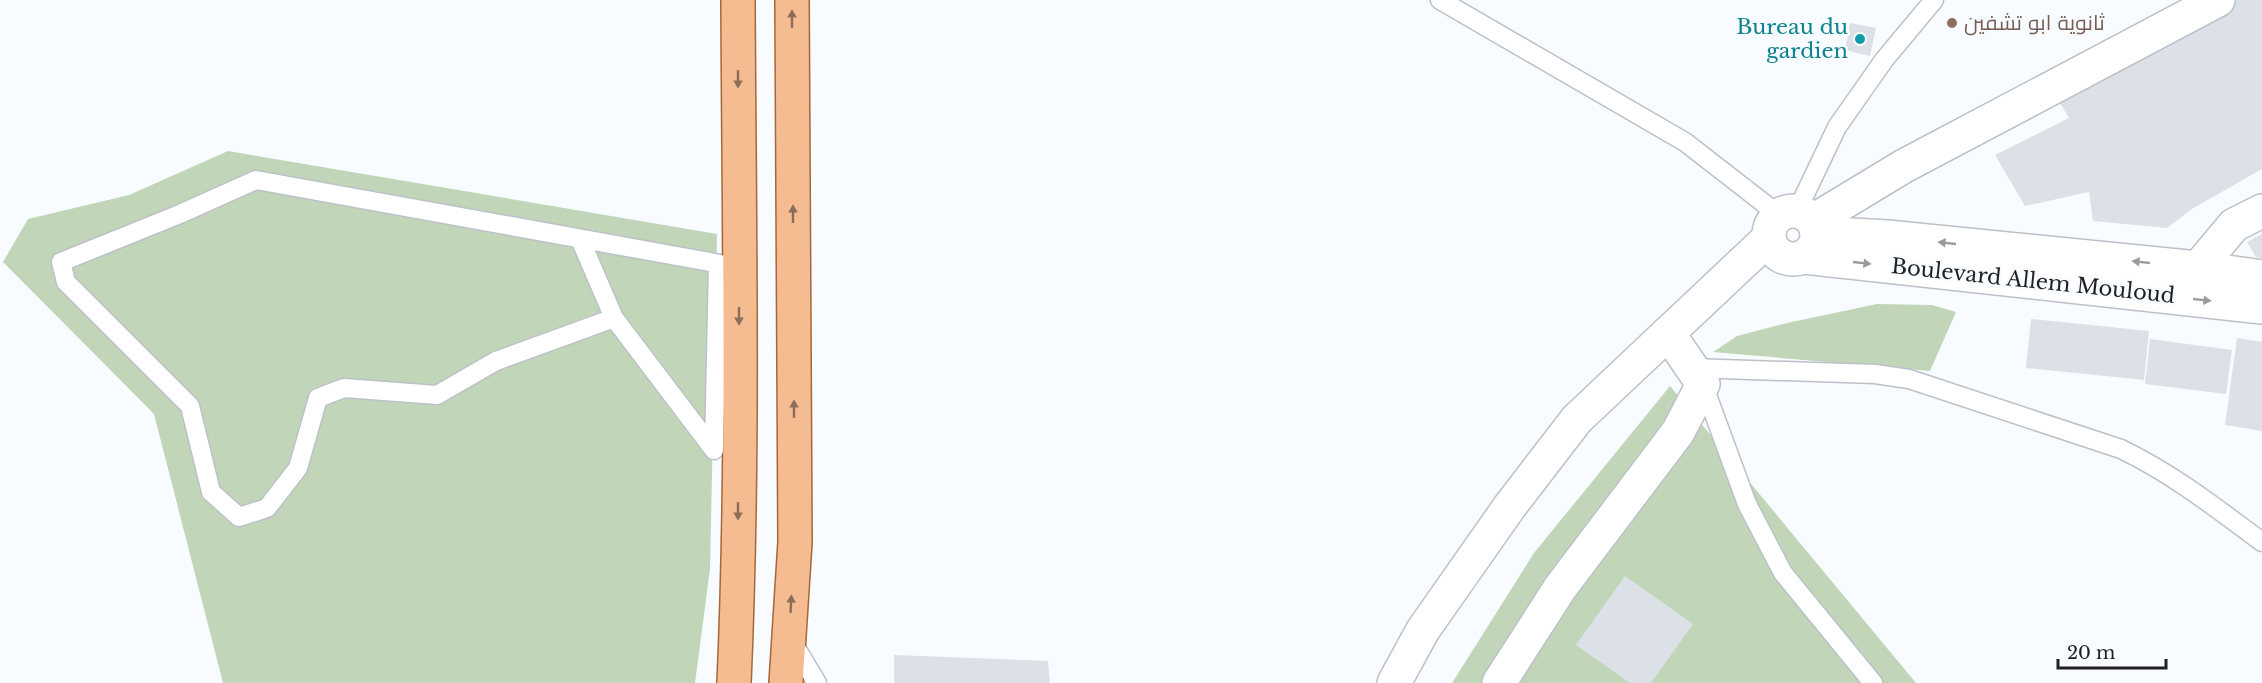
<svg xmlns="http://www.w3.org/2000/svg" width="2262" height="683" font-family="'Libre Baskerville',Cairo,serif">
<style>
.green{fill:#c1d6b9}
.building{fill:#dce1e7}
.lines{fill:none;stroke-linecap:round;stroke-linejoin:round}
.service-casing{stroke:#bcc1c7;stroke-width:21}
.minor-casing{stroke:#bcc1c7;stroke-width:36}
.secondary-casing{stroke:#bcc1c7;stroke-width:36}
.primary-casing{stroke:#a5683a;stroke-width:36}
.service{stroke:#fff;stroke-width:18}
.minor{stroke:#fff;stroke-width:33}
.secondary{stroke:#fff;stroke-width:33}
.primary{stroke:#f5bb91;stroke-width:33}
.oneway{fill:#8a6e5a}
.oneway2{fill:#9a9b9c}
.education-dot{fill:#8d6e63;stroke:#f8fbff;stroke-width:2}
.culture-dot{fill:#0f9aa8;stroke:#f8fbff;stroke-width:2}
.labels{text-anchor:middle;stroke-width:5;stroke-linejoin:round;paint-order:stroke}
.education-label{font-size:21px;fill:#785e54;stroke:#f8fbff;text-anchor:start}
.culture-label{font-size:21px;fill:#0d838f;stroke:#f8fbff;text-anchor:end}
.street-label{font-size:21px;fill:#1e2022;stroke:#f8fbff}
</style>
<rect width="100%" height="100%" fill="#f8fbff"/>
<path class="green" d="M228,151L717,234L710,569L695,683H223L154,414L3,262L28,219L129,195Z
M1877,304L1932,305L1956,312L1930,371L1713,352L1737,336L1787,323Z
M1670,386L1916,683H1452L1534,553Z"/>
<path class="building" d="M2235,0H2262V169L2192,209L2167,228L2093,221L2089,192L2025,206L1995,155L2069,118L2057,98Z
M1850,23L1876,28L1870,56L1845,50Z
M2262,234V258L2256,257L2247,242Z
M2031,319L2149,331L2144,380L2026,368Z
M2237,338L2262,342V431L2225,425Z
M2150,339L2232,350L2226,394L2145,384Z
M1625,576L1693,624L1651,683H1630L1576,645Z
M894,655L1048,661L1050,683H894Z"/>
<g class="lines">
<g class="service-casing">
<path id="service" d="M1440,0L1685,142L1779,215
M1797,211L1837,127L1884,60L1934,0
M580,239L614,318
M718,264L714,450L614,318L496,361L437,395L344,388L318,398L298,468L267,508L239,517L211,492L190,406L66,282L61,262L180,214L256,180L710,262L740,268
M1692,368L1875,374L1909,379L2121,449C2173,474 2216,508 2262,542
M1703,384L1747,504L1783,573L1873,683
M792,641L817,683"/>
</g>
<g class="minor-casing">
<path id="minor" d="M2198,268L2234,225L2262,211
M1499,683L1560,588L1678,432L1703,384L1668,333"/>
</g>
<g class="secondary-casing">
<path id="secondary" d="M1769 235a24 24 0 1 1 48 0a24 24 0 1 1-48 0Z
M1813,221L1904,166L2218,0
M1817,233L1887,237L2198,268L2262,277
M1804,257L2262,307
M1394,683L1423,630L1510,506L1577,419L1769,238"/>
</g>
<g class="primary-casing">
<path id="primary" d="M734,683C744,456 739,227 738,0
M786,683L795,542L792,0"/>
</g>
<use href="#service" class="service"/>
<use href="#minor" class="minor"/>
<use href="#secondary" class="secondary"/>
<use href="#primary" class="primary"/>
</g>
<defs><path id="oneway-solid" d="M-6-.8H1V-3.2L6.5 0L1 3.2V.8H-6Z" transform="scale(1.5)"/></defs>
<g class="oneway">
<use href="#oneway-solid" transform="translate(792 19) rotate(-90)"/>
<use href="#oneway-solid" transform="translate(738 79) rotate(90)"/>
<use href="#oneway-solid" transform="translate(793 214) rotate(-90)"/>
<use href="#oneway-solid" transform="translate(739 316) rotate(90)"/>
<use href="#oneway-solid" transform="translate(794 409) rotate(-90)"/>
<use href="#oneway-solid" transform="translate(738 511) rotate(90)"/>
<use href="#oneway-solid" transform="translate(791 604) rotate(-87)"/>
</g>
<g class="oneway2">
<use href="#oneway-solid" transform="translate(1947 243) rotate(-174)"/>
<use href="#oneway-solid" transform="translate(2141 262) rotate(-174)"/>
<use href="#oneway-solid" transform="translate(1862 263) rotate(6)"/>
<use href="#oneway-solid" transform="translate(2202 300) rotate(6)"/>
</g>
<circle class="education-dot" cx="1952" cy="23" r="6"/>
<circle class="culture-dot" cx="1860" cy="39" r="6"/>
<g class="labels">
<g class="education-label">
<text x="1964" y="30">ثانوية ابو تشفين</text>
</g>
<g class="culture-label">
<text x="1848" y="34">Bureau du<tspan x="1848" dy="24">gardien</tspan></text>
</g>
<g class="street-label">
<text transform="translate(2033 281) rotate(6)" y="7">Boulevard Allem Mouloud</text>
</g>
</g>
<path d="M2058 659v9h108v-9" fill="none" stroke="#1e2022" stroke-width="3"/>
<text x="2067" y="659" font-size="18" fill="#1e2022" stroke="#f8fbff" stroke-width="4.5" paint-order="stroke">20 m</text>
</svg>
